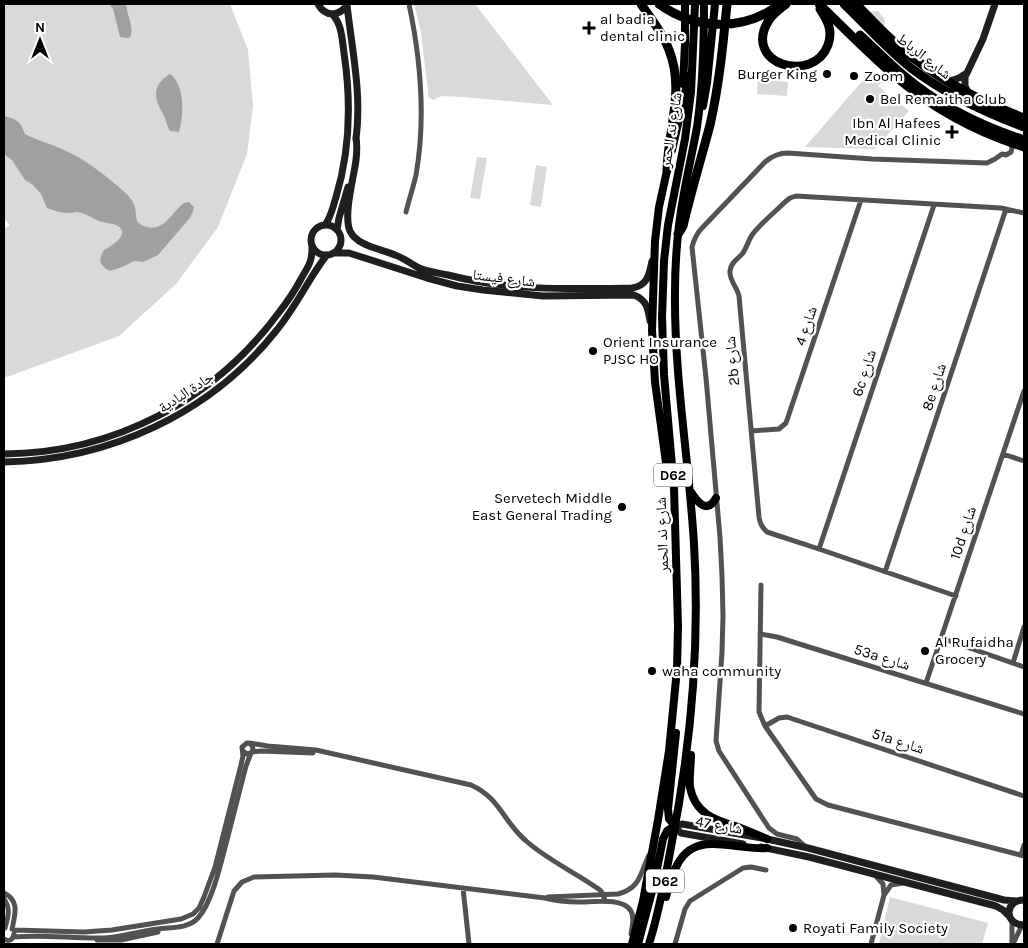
<svg xmlns="http://www.w3.org/2000/svg" width="1028" height="948" font-family="Karla,'Noto Naskh Arabic',sans-serif">
<style>
.green{fill:#d9d9d9}
.water{fill:#a0a0a0}
.lines{fill:none;stroke-linecap:round;stroke-linejoin:round}
.street{stroke:#525252;stroke-width:5}
.secondary{stroke:#1f1f1f;stroke-width:7}
.primary{stroke:#000;stroke-width:8}
.highway{stroke:#000;stroke-width:9}
.poi-dot{fill:#000;stroke:#fff;stroke-width:2}
.labels{text-anchor:middle;stroke-width:4.5;stroke-linejoin:round;paint-order:stroke}
.shield{fill:#fff;stroke:#4c4c4c;stroke-width:1}
.shield-label{font-size:14px;font-weight:bold;fill:#000}
.poi-label{font-size:15px;fill:#000;stroke:#fff;text-anchor:start}
.street-label{font-size:15px;fill:#000;stroke:#fff}
</style>
<rect width="100%" height="100%" fill="#fff"/>
<path class="green" d="M4,4H230L248,50L253,106L247,154L218,227L176,284L119,336L4,378V229L10,225L4,219Z
M414,4H475L553,105L462,97L442,96L433,100L428,97V92L421,32Z
M878,11L885,20L884,27L869,12Z
M871,71L883,81L878,86L909,111L875,149L805,147Z
M758,79L788,82L787,96L757,94Z
M477,157L487,158L480,199L470,198Z
M536,165L547,167L541,207L530,205Z
M890,897L988,923L982,944H879Z"/>
<path class="water" d="M109,4H126C127,15 133,24 131,36L128,38L120,37L113,9Z
M170,74C185,85 184,115 179,132L170,131C166,125 166,118 162,112C153,97 153,84 170,74Z
M4,116C17,119 21,122 25,134C38,141 52,144 64,150C85,159 105,175 121,189C127,194 133,200 135,207C137,215 134,223 144,226C163,234 172,212 184,203L189,202L194,207L193,212L189,219L158,255L143,262L134,261L122,267L110,271C99,265 98,260 104,250C111,246 131,234 118,226C113,223 105,223 99,221C92,218 85,213 77,212C75,212 72,213 70,213C62,213 54,211 47,208L41,194L33,185L25,180L12,160L4,154Z"/>
<g class="lines">
<path class="street" d="M406,212C409,200 413,188 416,175C426,118 421,61 409,4
M751,431L779,429L786,423L861,200
M1003,454L1024,461
M819,549L934,205
M885,572L1006,209
M761,585L759,712L765,726L816,799L828,805L1024,856
M956,596L819,549L767,532C762,527 760,524 759,517L739,296C737,287 729,280 730,271C731,262 738,259 743,253C747,247 748,241 752,235C761,223 774,213 785,202L790,198L796,196L1001,208L1024,213
M761,634L777,637L1024,714
M941,638L1024,667
M1013,663L1024,627
M926,683L1024,391
M765,726L779,718L787,717L1024,796
M249,743L268,746L316,750L471,785C500,798 503,821 525,840C547,860 575,872 600,890L603,894L605,901
M252,752L261,751L313,753
M807,848L797,839L777,834L769,828L719,751L716,741L722,652L723,616L722,576L720,537L706,378L692,247C694,239 696,234 702,228L765,162C772,156 779,153 788,153L872,159L987,163L995,159L1002,154L1006,155L1011,152L1012,148L1010,142
M1021,855L1024,845
M463,888L469,944
M4,893C20,901 15,914 12,929
M884,895L891,885L903,883
M548,897L618,894C641,888 640,873 649,855
M4,899C11,909 8,917 5,928
M14,930L84,932L112,930L181,919L193,914L199,908L204,897L215,867L241,765L243,756L242,747L247,743C251,743 253,745 253,750L251,753L247,754L243,751
M13,937C44,934 75,939 105,938C123,937 140,931 158,929C171,927 188,929 198,918C213,902 222,858 228,836C234,813 240,789 246,766L251,753
M4,939C9,942 13,940 14,934
M97,940H121L158,932
M217,944L234,891L242,882L254,877L335,875L373,877L545,898C556,901 568,902 579,902C593,902 623,897 631,911C635,918 632,926 631,934
M675,944L685,909L690,901L743,868L751,867L766,870
M871,944L884,895L883,884L875,875
M1012,944V921
M1013,944L1022,925"/>
<path class="secondary" d="M318,4C325,17 339,17 347,5
M347,5C352,50 362,94 356,139
M947,82L959,78L967,73
M969,94L965,86V77L983,39L995,4
M356,137C357,144 357,152 356,160C354,177 343,215 350,231C357,246 381,249 395,255C404,258 411,264 419,268C427,272 439,273 448,275C510,291 569,289 632,288C648,285 649,275 652,261
M311 240a15 15 0 1 1 30 0a15 15 0 1 1-30 0Z
M325,225C331,217 333,207 336,197C350,151 351,100 344,53C342,39 342,24 332,14
M337,230L339,218L348,187
M333,253H349L427,278L457,286L483,290L543,296L634,295C647,300 648,309 650,321
M4,454C114,453 215,400 280,311C288,301 295,290 301,279C304,273 308,268 310,262C312,257 312,252 312,247
M4,462C109,460 210,414 276,331C286,319 294,306 302,293C310,280 317,267 327,255
M743,844L681,833L678,830L675,826L682,824L767,839L808,848L1004,900L1017,901
M761,847L809,857L996,906L1003,910L1010,917
M1024,900C1004,900 1004,925 1024,925"/>
<path class="primary" d="M683,84L685,44V4
M703,106L707,83L715,4
M672,150L689,76
M668,166L659,207L655,241L652,330L655,382L667,470L670,479
M691,492C698,503 707,514 716,498
M691,755C691,765 689,776 690,787C695,814 715,820 738,827C748,831 758,835 767,839
M666,897C673,871 680,843 713,844C720,844 728,845 736,846C746,847 756,849 767,848
M632,944L643,901L658,820L669,751L677,669L678,626L674,488L664,375L662,317L664,261L668,225L685,139L691,92L695,4
M638,944L654,884L663,839L667,831L675,826L669,819L668,809L676,733
M649,944C659,912 665,880 671,847C691,747 700,645 694,544C689,460 674,376 675,292C675,259 678,225 684,193C688,171 693,149 697,127C703,87 704,44 704,4"/>
<path class="highway" d="M641,4C651,19 663,33 669,50C685,89 668,130 667,170
M659,4C694,29 740,32 776,7
M786,4C780,9 773,14 769,20C741,64 813,85 828,45C833,31 828,21 820,9
M819,4C844,28 868,53 894,75C932,108 977,132 1024,147
M844,4C866,25 887,49 911,68C945,94 984,112 1024,127
M856,4C870,18 884,34 900,47C937,79 979,101 1024,118
M860,35C874,48 888,62 903,75C937,104 981,126 1024,140
M678,234L683,226C691,192 701,159 710,125C719,86 723,45 727,4"/>
</g>
<g class="poi-dot">
<path d="M586.5 20.5h5v5h5v5h-5v5h-5v-5h-5v-5h5z"/>
<circle cx="827" cy="74" r="5"/>
<circle cx="854" cy="76" r="5"/>
<circle cx="870" cy="99" r="5"/>
<path d="M949.5 124.5h5v5h5v5h-5v5h-5v-5h-5v-5h5z"/>
<circle cx="593" cy="351" r="5"/>
<circle cx="622" cy="507" r="5"/>
<circle cx="925" cy="651" r="5"/>
<circle cx="652" cy="671" r="5"/>
<circle cx="793" cy="928" r="5"/>
</g>
<g class="labels">
<g class="shield">
<rect x="654" y="463.5" width="38" height="23" rx="4"/>
<rect x="646" y="869.5" width="38" height="23" rx="4"/>
</g>
<g class="shield-label">
<text x="673" y="480">D62</text>
<text x="665" y="886">D62</text>
</g>
<g class="poi-label">
<text x="600" y="24">al badia<tspan x="600" dy="17">dental clinic</tspan></text>
<text x="817" y="79" text-anchor="end">Burger King</text>
<text x="864" y="81">Zoom</text>
<text x="880" y="104">Bel Remaitha Club</text>
<text x="941" y="128" text-anchor="end">Ibn Al Hafees<tspan x="941" dy="17">Medical Clinic</tspan></text>
<text x="603" y="347">Orient Insurance<tspan x="603" dy="17">PJSC HO</tspan></text>
<text x="612" y="503" text-anchor="end">Servetech Middle<tspan x="612" dy="17">East General Trading</tspan></text>
<text x="935" y="647">Al Rufaidha<tspan x="935" dy="17">Grocery</tspan></text>
<text x="662" y="676">waha community</text>
<text x="803" y="933">Royati Family Society</text>
</g>
<g class="street-label">
<text transform="translate(924 56) rotate(38)" y="5">شارع الرباط</text>
<text transform="translate(671 130) rotate(-81)" y="5">شارع ند الحمر</text>
<text transform="translate(504 278) rotate(7)" y="5">شارع فيستا</text>
<text transform="translate(806 326) rotate(-71)" y="5">شارع 4</text>
<text transform="translate(732 361) rotate(-95)" y="5">2b شارع</text>
<text transform="translate(864 373) rotate(-72)" y="5">6c شارع</text>
<text transform="translate(934 387) rotate(-72)" y="5">8e شارع</text>
<text transform="translate(186 392) rotate(-33)" y="5">جادة البادية</text>
<text transform="translate(963 533) rotate(-72)" y="5">10d شارع</text>
<text transform="translate(662 535) rotate(-92)" y="5">شارع ند الحمر</text>
<text transform="translate(882 657) rotate(17)" y="5">53a شارع</text>
<text transform="translate(898 741) rotate(18)" y="5">51a شارع</text>
<text transform="translate(719 825) rotate(10)" y="5">شارع 47</text>
</g>
</g>
<rect width="1028" height="948" fill="none" stroke="#000000" stroke-width="10"/>
<g transform="translate(40 40)" stroke="#ffffff" stroke-width="4" paint-order="stroke">
<path d="M0-4L9 19L0 12L-9 19Z" fill="#000000"/>
<text y="-8" font-size="14" font-weight="bold" text-anchor="middle" fill="#000000">N</text>
</g>
</svg>
